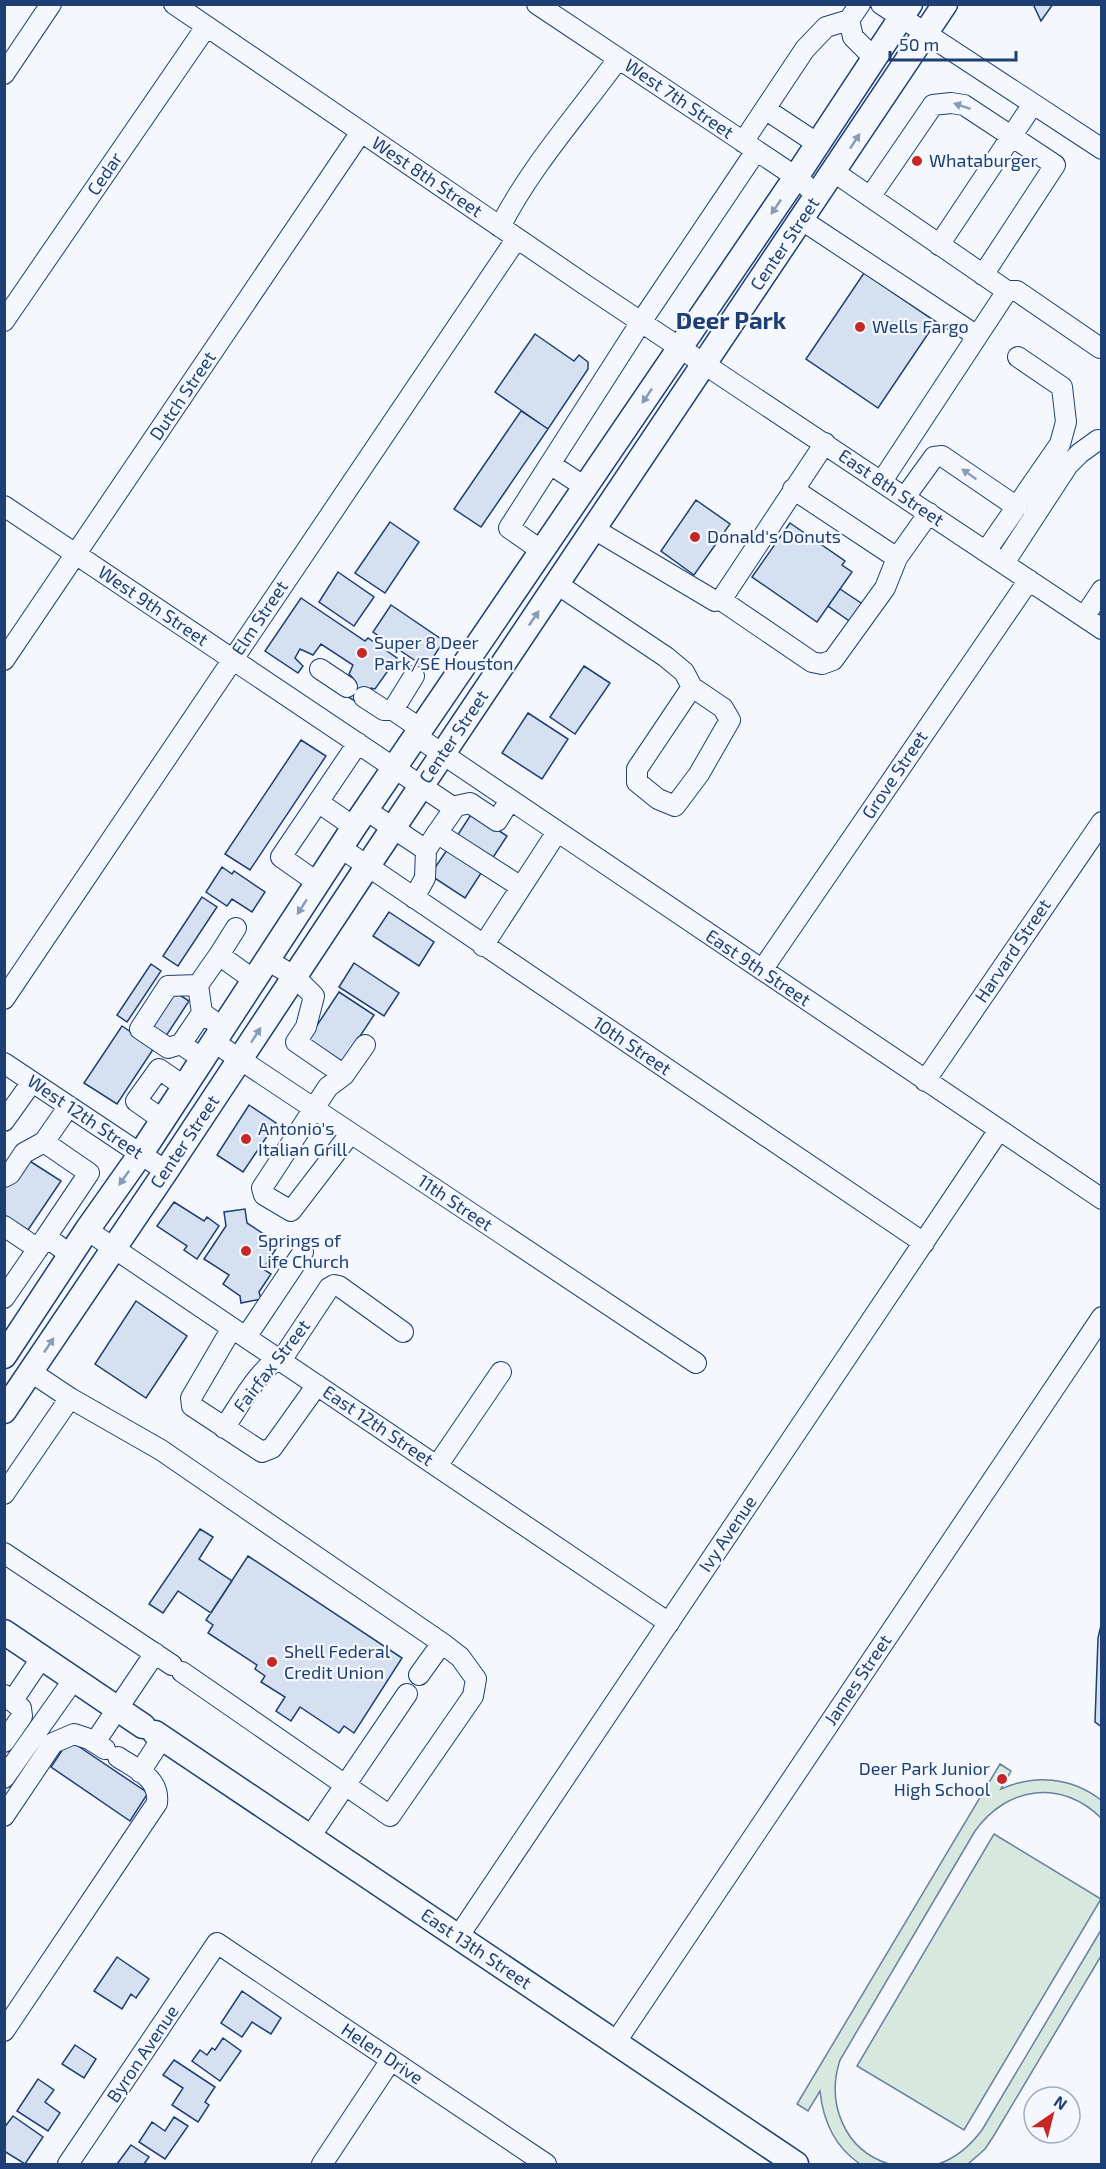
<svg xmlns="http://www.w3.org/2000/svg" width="1106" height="2169" font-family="'Exo 2',sans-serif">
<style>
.green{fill:#d7e8df;stroke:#687fa3;stroke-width:1.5}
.building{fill:#d5e0f0;stroke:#1d3f73;stroke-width:1.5}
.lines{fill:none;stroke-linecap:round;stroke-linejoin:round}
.minor-casing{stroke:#1d3f73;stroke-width:22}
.major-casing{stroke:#1d3f73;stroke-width:27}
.minor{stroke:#f4f7fb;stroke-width:20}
.major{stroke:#f4f7fb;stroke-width:24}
.oneway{fill:#889bb7}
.poi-dot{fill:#c62828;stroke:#f4f7fb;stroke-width:2}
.labels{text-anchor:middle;stroke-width:4.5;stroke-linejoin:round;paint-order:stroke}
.street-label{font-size:18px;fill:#1d3f73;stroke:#f4f7fb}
.poi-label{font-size:18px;fill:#1d3f73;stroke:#f4f7fb;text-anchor:start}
.district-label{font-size:24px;font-weight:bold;fill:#1d3f73;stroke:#f4f7fb}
</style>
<rect width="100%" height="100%" fill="#f4f7fb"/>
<path class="green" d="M1000,1764L1011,1771L1001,1789C1035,1774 1071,1777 1101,1800V1818C1062,1779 1007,1786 975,1831L840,2060C826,2103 844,2150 889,2164H860C835,2147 823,2121 820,2091L808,2111L797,2104Z
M994,1834L1101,1899L964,2130L857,2066Z
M1101,1930V1956L993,2137L985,2149L968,2164H938C957,2158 970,2146 982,2130Z"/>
<path class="building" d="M1033,4H1053L1041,21Z
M864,273L936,322L878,408L806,359Z
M535,334L574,361L579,355L588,362V369L548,429L495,392Z
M521,411L548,429L481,527L454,509Z
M696,500L730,524L694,575L661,551Z
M390,522L419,542L385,593L355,573Z
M790,523L845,561L842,565L852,572L817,622L752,577Z
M338,572L374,597L354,626L319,602Z
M840,589L867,607L855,625L828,606Z
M301,598L365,641L368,638L397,658L375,689L371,688L360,704L343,694L353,678L349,674L353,665L321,644L313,655L300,649L295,658L303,666L298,673L265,651Z
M391,605L444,641L426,668L373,632Z
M584,666L610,683L575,734L550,717Z
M528,713L568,739L542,779L502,753Z
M301,740L326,756L250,870L225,854Z
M472,813L507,836L492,859L457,836Z
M449,847L483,870L465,898L430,875Z
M222,867L232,874L234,871L265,892L252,912L232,899L227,906L206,892Z
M202,897L217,907L178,966L163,956Z
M389,912L434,942L419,966L373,936Z
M354,963L399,993L384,1016L339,987Z
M151,964L161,971L127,1022L117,1015Z
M175,992L189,1001L164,1039L150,1029Z
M339,992L374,1015L343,1062L308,1039Z
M122,1026L154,1048L117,1104L84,1083Z
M249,1105L276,1123L243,1172L217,1155Z
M25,1158L61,1181L28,1230L4,1215V1189Z
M174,1202L204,1221L207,1217L219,1226L197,1259L184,1250L187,1246L157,1226Z
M245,1209L247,1223L279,1244L263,1269L271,1274L259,1292L261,1299L241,1303L240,1296L223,1284L229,1275L204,1259L226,1226L224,1212Z
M136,1301L187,1336L146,1398L95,1364Z
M200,1529L213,1537L199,1559L232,1581L211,1613L178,1591L163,1613L149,1604Z
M248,1556L402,1658L354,1733L344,1726L339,1733L300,1707L291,1721L276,1711L285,1697L261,1682L265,1676L255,1669L257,1665L208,1633L213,1625L206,1620Z
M1102,1621V1727L1095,1722L1098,1638Z
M69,1740L148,1793L130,1821L51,1767Z
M117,1957L149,1979L136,1998L131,1994L122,2009L94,1991Z
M242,1991L281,2018L271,2034L252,2022L242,2037L221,2023Z
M223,2038L241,2051L220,2081L192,2061L200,2050L207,2055L212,2048L215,2050Z
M75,2045L96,2059L84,2078L62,2064Z
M174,2060L215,2087L205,2102L209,2105L198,2122L172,2105L183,2088L163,2075Z
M38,2079L54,2090L45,2102L60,2113L48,2131L17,2111Z
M13,2116L43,2137L25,2164L4,2151V2128Z
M174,2117L188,2126L165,2159L139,2142L152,2122L165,2131Z
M131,2145L149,2157L144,2164H117Z"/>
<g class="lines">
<g class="minor-casing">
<path id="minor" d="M174,4L584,284L1102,629
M537,4L796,177L818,196
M860,4L849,20L853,37L874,58
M881,4L1102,149
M4,74L51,4
M765,109L818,144
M743,142L805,49L826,27L849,20
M834,172L1007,291L882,481
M870,197L933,105L951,103L964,105L1055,165L983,275
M802,220L977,336
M500,227C531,166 578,114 618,59
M939,245L1033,104
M1007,291H1017L1100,348
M4,321L206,27
M550,464L585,487
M793,489L897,558L929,513
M905,497L934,457L942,456L1017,507
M4,506L454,808
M594,529L715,601L721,600L825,443
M542,551L509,528L641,322L756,151
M986,551L1060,444L1066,422L1062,387L1018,357
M1004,563L1068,465L1080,453L1098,440L1102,441
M557,584L666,657L684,672L692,687L637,769V782L658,799L675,806L699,774L730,720L723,708L692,687
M721,600L812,662L822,664L833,660L885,588L897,558
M1084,617L1102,590
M4,660L361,132
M320,669L347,687
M414,676L393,710L421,729
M364,697L384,710H393
M416,736L1102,1199
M318,802L354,827
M366,810L426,850L425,878L414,898
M437,833L456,806L470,803L497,821L510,800
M341,848L924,1243
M426,850L437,833L521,887
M318,883L281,857L358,743
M483,946L557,832
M219,955L236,928
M267,960L294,976L314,996L306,1027L296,1042L344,1075
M762,970L1029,580
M4,999L517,238
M202,1013L198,985L219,955L254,980
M214,1042L696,1363
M181,1044L168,1048L140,1029L168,986L198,985
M191,1051L181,1044L202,1013L212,1020
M4,1063L166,1171
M925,1081L1102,822
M69,1106L44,1142L89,1173L46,1237L71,1255
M163,1120L136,1101L159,1069L185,1087
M4,1121L32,1082
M350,1134L291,1211L264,1195L262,1188L328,1087L344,1075L365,1045
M4,1177L10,1174L24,1153L44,1142
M4,1226L38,1249
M87,1230L669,1623
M4,1298L46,1237
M232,1328L191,1398L192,1406L262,1452L272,1448L317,1385
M246,1337L303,1252
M70,1398L161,1450L442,1643L419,1675
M224,1428C242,1402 258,1369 286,1353L329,1288L334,1285L339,1286L403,1332
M437,1466L501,1372
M4,1494L70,1398L31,1372
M4,1553L172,1665
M182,1672L390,1816L473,1696L476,1679L460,1657L442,1643
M4,1695L21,1708L22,1716L4,1742
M13,1700L42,1657
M95,1742L155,1653
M140,1772L162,1738
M4,1778L74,1679
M4,1816L53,1743L74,1734L89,1739L105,1749
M310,1837L407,1694
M458,1937L999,1130
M4,2031L157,1803C160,1778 136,1769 118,1757
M615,2043L1102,1317
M68,2164L217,1943L546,2164
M322,2164L391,2060"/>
</g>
<g class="major-casing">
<path id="major" d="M4,1356L87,1230L140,1155L354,827L796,177L910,4
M4,1411L166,1171L367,867L945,4
M4,1632L143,1726
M155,1733L796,2164"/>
</g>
<use href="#minor" class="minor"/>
<use href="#major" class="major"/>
</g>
<defs><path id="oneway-solid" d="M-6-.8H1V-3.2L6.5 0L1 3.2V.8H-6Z" transform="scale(1.5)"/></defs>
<g class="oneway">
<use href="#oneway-solid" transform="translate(962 106) rotate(-162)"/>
<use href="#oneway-solid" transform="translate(855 141) rotate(-57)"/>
<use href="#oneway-solid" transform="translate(776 207) rotate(124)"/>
<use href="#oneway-solid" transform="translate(647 396) rotate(124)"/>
<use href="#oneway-solid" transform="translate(969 474) rotate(-145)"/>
<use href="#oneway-solid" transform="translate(534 618) rotate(-56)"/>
<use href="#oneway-solid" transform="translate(302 907) rotate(123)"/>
<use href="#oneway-solid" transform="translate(256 1035) rotate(-57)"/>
<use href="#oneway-solid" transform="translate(124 1178) rotate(125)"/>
<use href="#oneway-solid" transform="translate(49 1345) rotate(-56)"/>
</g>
<g class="poi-dot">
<circle cx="917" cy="161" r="6"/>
<circle cx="860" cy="327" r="6"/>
<circle cx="695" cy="537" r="6"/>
<circle cx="362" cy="653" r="6"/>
<circle cx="246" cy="1139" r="6"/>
<circle cx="246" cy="1251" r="6"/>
<circle cx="272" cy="1662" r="6"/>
<circle cx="1002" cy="1779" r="6"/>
</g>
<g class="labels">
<g class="street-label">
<text transform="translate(679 99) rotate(34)" y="6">West 7th Street</text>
<text transform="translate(105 174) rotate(-56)" y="6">Cedar</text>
<text transform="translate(427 177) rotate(34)" y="6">West 8th Street</text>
<text transform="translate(785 244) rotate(-56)" y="6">Center Street</text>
<text transform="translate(183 396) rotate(-56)" y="6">Dutch Street</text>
<text transform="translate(891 488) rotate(34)" y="6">East 8th Street</text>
<text transform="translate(153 606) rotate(34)" y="6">West 9th Street</text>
<text transform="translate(260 618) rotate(-56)" y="6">Elm Street</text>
<text transform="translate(454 737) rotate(-56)" y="6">Center Street</text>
<text transform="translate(895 775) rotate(-56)" y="6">Grove Street</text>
<text transform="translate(1013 951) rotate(-56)" y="6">Harvard Street</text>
<text transform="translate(758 968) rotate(34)" y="6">East 9th Street</text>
<text transform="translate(632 1046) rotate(34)" y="6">10th Street</text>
<text transform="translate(85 1117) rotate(34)" y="6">West 12th Street</text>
<text transform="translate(185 1142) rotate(-56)" y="6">Center Street</text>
<text transform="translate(455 1203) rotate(34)" y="6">11th Street</text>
<text transform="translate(272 1366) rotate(-52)" y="6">Fairfax Street</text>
<text transform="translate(378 1426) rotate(34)" y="6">East 12th Street</text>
<text transform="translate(728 1534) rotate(-56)" y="6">Ivy Avenue</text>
<text transform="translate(858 1680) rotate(-56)" y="6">James Street</text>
<text transform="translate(476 1949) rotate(34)" y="6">East 13th Street</text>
<text transform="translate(143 2054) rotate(-56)" y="6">Byron Avenue</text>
<text transform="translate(382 2054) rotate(34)" y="6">Helen Drive</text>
</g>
<g class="poi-label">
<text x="929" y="167">Whataburger</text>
<text x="872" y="333">Wells Fargo</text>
<text x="707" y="543">Donald's Donuts</text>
<text x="374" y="649">Super 8 Deer<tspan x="374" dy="21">Park/SE Houston</tspan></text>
<text x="258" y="1135">Antonio's<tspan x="258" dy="21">Italian Grill</tspan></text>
<text x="258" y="1247">Springs of<tspan x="258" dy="21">Life Church</tspan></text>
<text x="284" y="1658">Shell Federal<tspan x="284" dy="21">Credit Union</tspan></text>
<text x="990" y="1775" text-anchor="end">Deer Park Junior<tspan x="990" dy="21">High School</tspan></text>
</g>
<g class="district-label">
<text x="731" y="329">Deer Park</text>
</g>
</g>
<rect width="1106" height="2169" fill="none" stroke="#1d3f73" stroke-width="12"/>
<g transform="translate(1052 2115) rotate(35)"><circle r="28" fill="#f4f7fb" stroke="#9eadc5" stroke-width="1.5"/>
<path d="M0-4.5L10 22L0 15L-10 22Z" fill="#c62828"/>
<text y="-9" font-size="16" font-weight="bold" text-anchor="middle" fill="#1d3f73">N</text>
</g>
<path d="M890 51v9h126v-9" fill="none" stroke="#1d3f73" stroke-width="3"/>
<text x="899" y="51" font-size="18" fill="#1d3f73" stroke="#f4f7fb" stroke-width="4.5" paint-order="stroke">50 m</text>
</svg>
